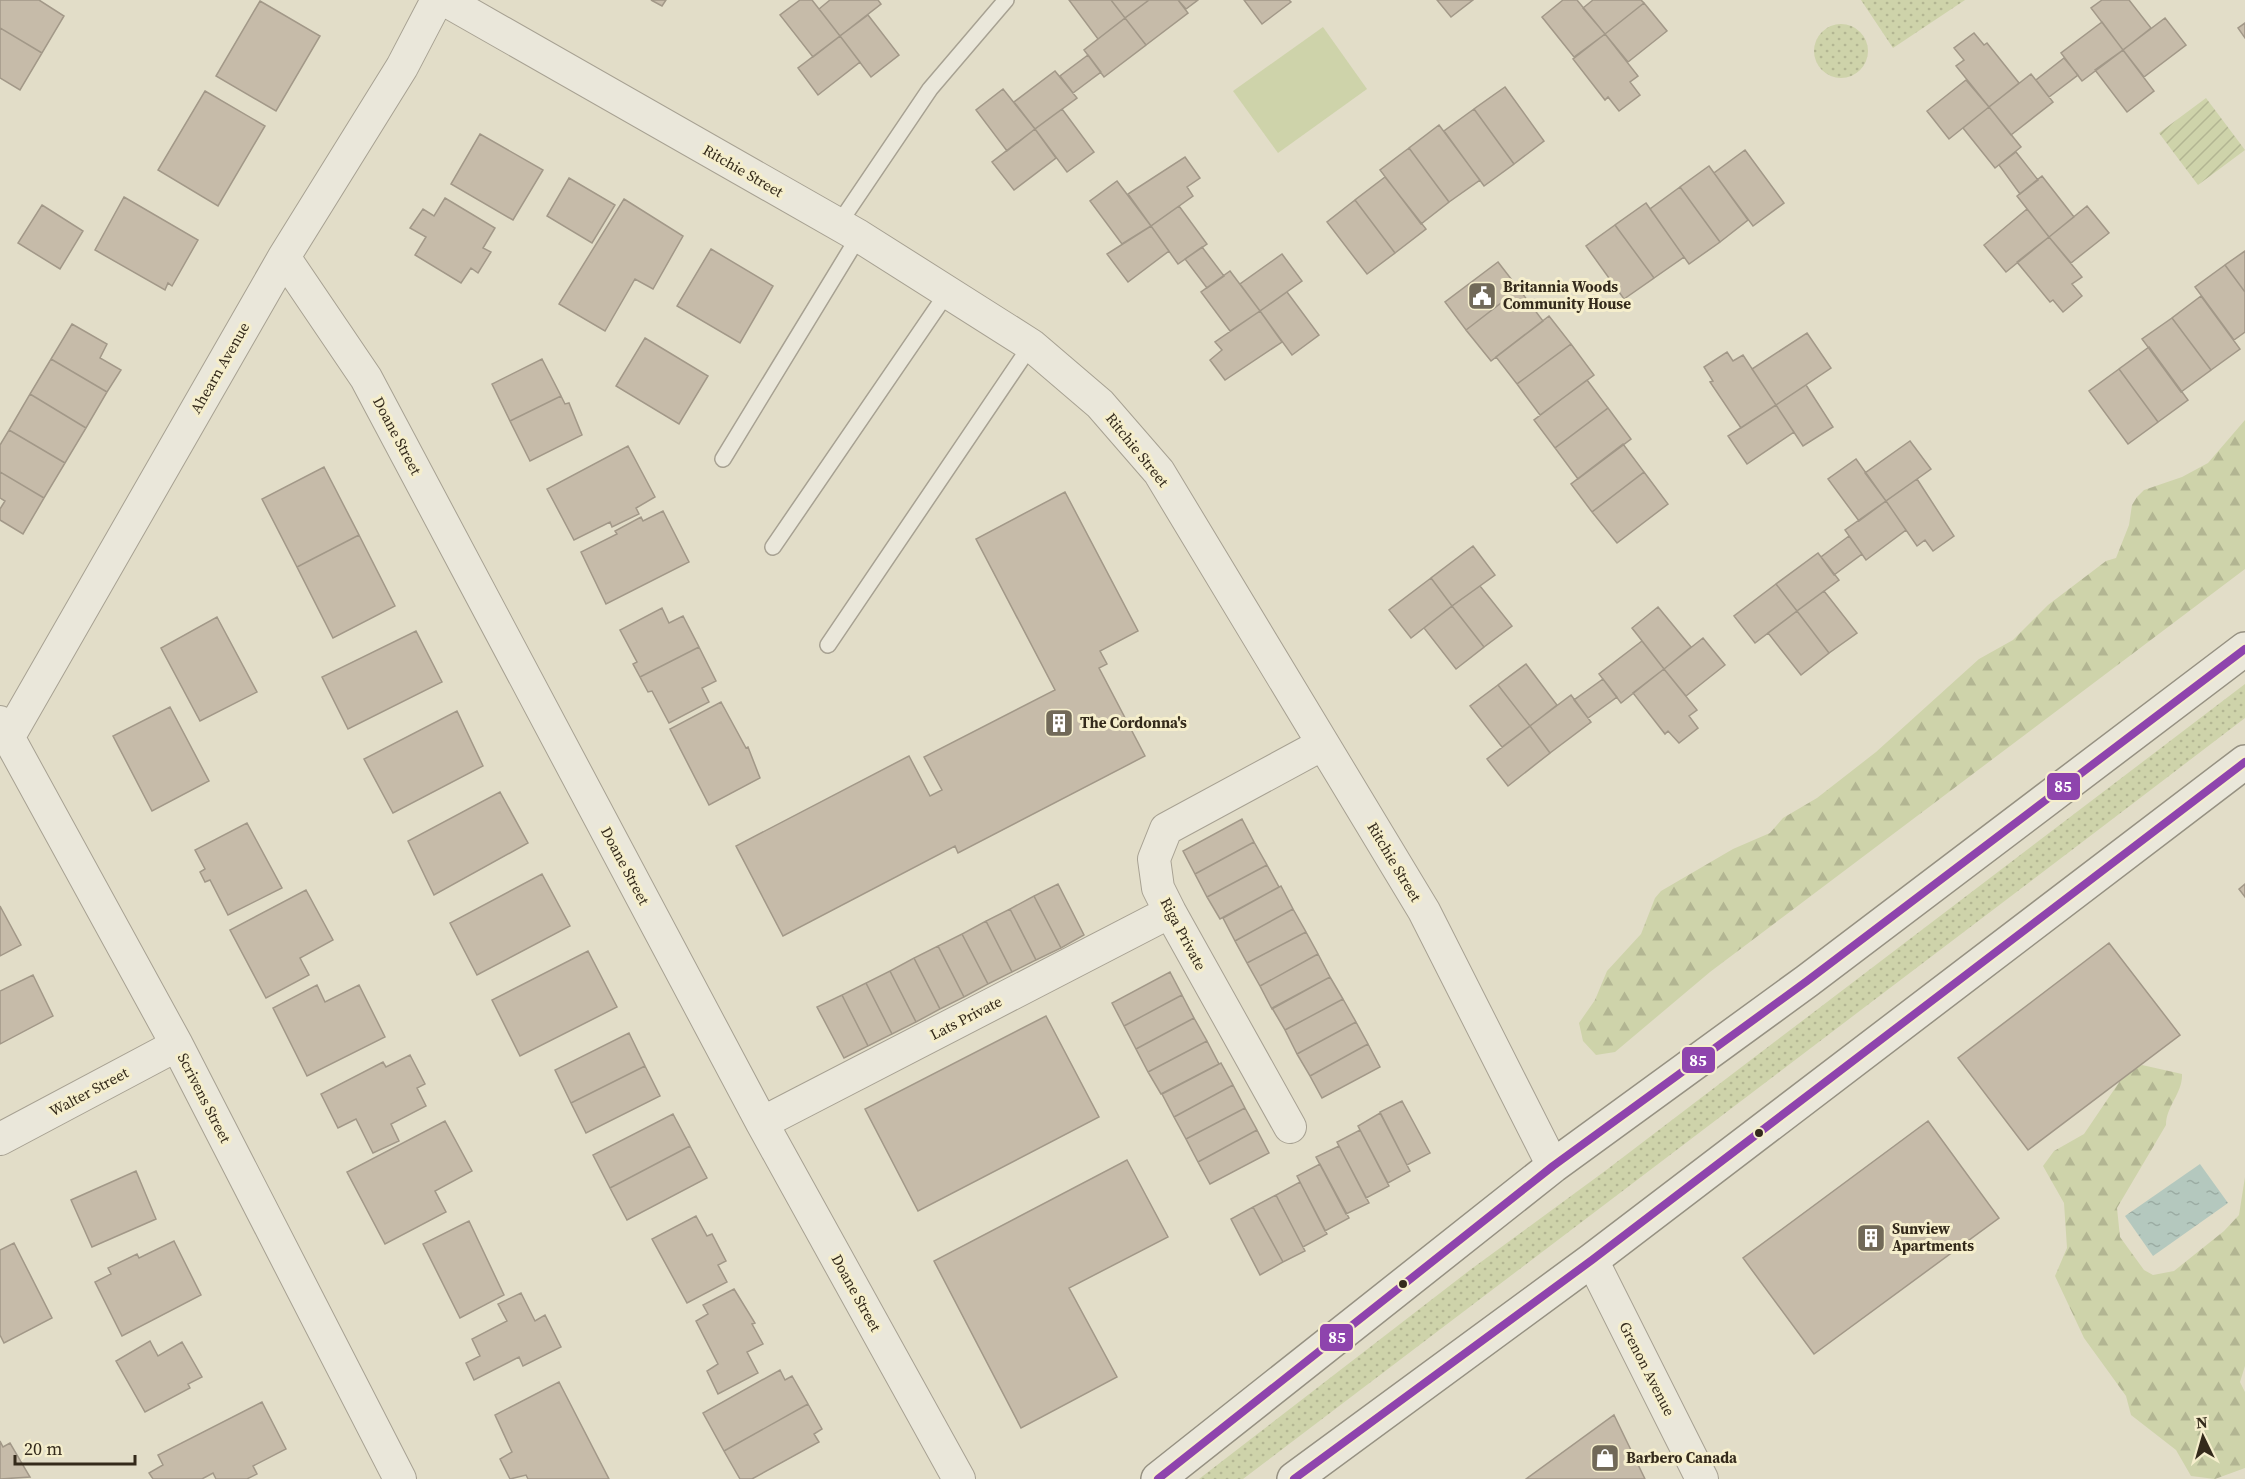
<svg xmlns="http://www.w3.org/2000/svg" width="2245" height="1479" font-family="'Source Serif 4',serif">
<style>
.grass{fill:url(#grass-dots)}
.forest{fill:url(#forest-firs)}
.garden{fill:url(#garden-furrows)}
.pitch{fill:#ced3aa}
.water{fill:url(#water-ripples)}
.building{fill:#c6bba9;stroke:#a29888;stroke-width:1.5}
.lines{fill:none;stroke-linecap:round;stroke-linejoin:round}
.service-casing{stroke:#a7a192;stroke-width:18}
.minor-casing{stroke:#a7a192;stroke-width:34}
.secondary-casing{stroke:#969182;stroke-width:36}
.service{stroke:#eae7da;stroke-width:15}
.minor{stroke:#eae7da;stroke-width:32}
.secondary{stroke:#eae7da;stroke-width:33}
.bus-1-casing{stroke:#f5eecc;stroke-width:12}
.bus-1{stroke:#8e44ad;stroke-width:8}
.bus-dot{fill:#342a1b;stroke:#f5eecc;stroke-width:2}
.labels{text-anchor:middle;stroke-width:6;stroke-linejoin:round;paint-order:stroke}
.street-label{font-size:15px;fill:#342a1b;stroke:#f5eecc}
.poi-label{font-size:15px;font-weight:bold;fill:#342a1b;stroke:#f5eecc;text-anchor:start}
.line-badge{stroke:#f5eecc;stroke-width:2}
.badge-label{font-size:16px;text-anchor:middle;font-weight:bold;fill:#fff}
</style>
<defs>
<pattern id="grass-dots" width="8" height="8" patternUnits="userSpaceOnUse" patternTransform="scale(1.5)"><rect width="8" height="8" fill="#ced3aa"/><path d="M2 2h.1M6 6h.1" fill="none" stroke="#b2b592" stroke-width="1.8" stroke-linecap="round"/></pattern>
<pattern id="forest-firs" width="22" height="20" patternUnits="userSpaceOnUse" patternTransform="scale(1.5)"><rect width="22" height="20" fill="#ced3aa"/><path d="M5 1l3.5 6h-7zM16 11l3.5 6h-7z" fill="#b2b592"/></pattern>
<pattern id="garden-furrows" width="10" height="10" patternUnits="userSpaceOnUse" patternTransform="scale(1.5)"><rect width="10" height="10" fill="#ced3aa"/><path d="M-1 1l2-2M0 10L10 0M9 11l2-2" fill="none" stroke="#b2b592"/></pattern>
<pattern id="water-ripples" width="26" height="14" patternUnits="userSpaceOnUse" patternTransform="scale(1.5)"><rect width="26" height="14" fill="#b4c8be"/><path d="M2 4q2-2 4 0t4 0M15 11q2-2 4 0t4 0" fill="none" stroke="#9baca3"/></pattern>
</defs>
<rect width="100%" height="100%" fill="#e2ddc8"/>
<path class="grass" d="M1861,0H1965L1893,48Z
M1814 51a27 27 0 1 1 54 0a27 27 0 1 1-54 0Z
M2245,684V718L2106,824L1243,1479H1199L1470,1270L1605,1171Z"/>
<path class="forest" d="M2245,420V569L1710,972L1615,1052L1596,1055L1583,1041L1579,1023L1595,1000L1607,971L1641,934L1655,898L1661,891L1733,849L1770,833L1783,818L1817,798L1876,752L1979,659L2013,640L2048,605L2106,561L2116,558L2129,525L2132,505L2137,497L2144,490L2182,477L2208,463Z
M2142,1065L2182,1074C2183,1093 2166,1106 2166,1125L2117,1208L2120,1237L2144,1270L2153,1275L2174,1271L2224,1231L2239,1215L2245,1177V1366L2240,1382L2245,1392V1468L2215,1479L2191,1476L2176,1450L2131,1415L2126,1396L2084,1338L2055,1276L2067,1248L2064,1203L2043,1166L2054,1151L2084,1134L2124,1075Z"/>
<path class="garden" d="M2206,98L2245,150L2198,185L2159,133Z"/>
<path class="pitch" d="M1323,27L1367,89L1278,153L1233,91Z"/>
<path class="water" d="M2200,1164L2228,1203L2153,1256L2125,1216Z"/>
<path class="building" d="M0,0H39L64,16L42,53L0,28Z
M651,0H666L662,6Z
M800,0H812L840,36L813,57L780,15Z
M830,0H878L881,4L840,36L819,9Z
M1069,0H1111L1125,18L1098,39Z
M1111,0H1149L1125,18Z
M1149,0H1178L1188,13L1146,45L1125,18Z
M1178,0H1198L1186,9Z
M1244,0H1289L1291,2L1262,24Z
M1437,0H1473L1451,17Z
M1563,0H1577L1605,34L1574,57L1542,17Z
M1593,0H1641L1644,3L1605,34L1583,8Z
M2102,0H2129L2151,28L2123,50L2091,8Z
M260,1L320,36L276,111L216,76Z
M1644,3L1667,31L1628,62L1605,34Z
M868,15L899,55L871,77L840,36Z
M1125,18L1146,45L1104,77L1084,50Z
M2165,18L2186,45L2144,77L2123,50Z
M2102,22L2123,50L2082,81L2061,53Z
M2245,23V38L2238,28Z
M0,28L42,53L20,90L0,78Z
M1974,33L1984,45L1987,43L2019,83L1989,107L1956,66L1964,60L1954,48Z
M1605,34L1638,76L1630,82L1640,95L1619,111L1608,97L1605,100L1573,59Z
M840,36L860,62L818,95L798,68Z
M2123,50L2154,91L2127,112L2095,70Z
M1088,55L1101,72L1073,93L1060,76Z
M2064,58L2078,75L2049,97L2036,80Z
M1055,71L1077,98L1035,129L1014,102Z
M2031,74L2053,102L2011,135L1989,107Z
M1966,80L1989,107L1949,139L1927,111Z
M1505,87L1544,141L1514,164L1474,109Z
M1003,89L1035,129L1007,151L976,110Z
M205,91L265,126L218,206L158,170Z
M1989,107L2021,147L1995,168L1963,128Z
M1062,109L1094,152L1067,172L1035,129Z
M1474,109L1514,164L1484,186L1444,131Z
M1439,125L1480,180L1449,202L1409,148Z
M1035,129L1056,158L1014,190L992,162Z
M480,134L543,170L513,220L451,184Z
M1409,148L1449,202L1421,224L1380,170Z
M1745,150L1784,203L1753,226L1714,173Z
M2016,152L2038,180L2020,194L1999,165Z
M1185,157L1200,178L1187,187L1193,196L1151,226L1128,194Z
M1709,166L1748,220L1720,242L1680,187Z
M2042,176L2074,217L2049,237L2017,196Z
M1385,177L1426,229L1395,253L1355,200Z
M569,178L615,205L592,243L547,216Z
M1117,181L1151,226L1122,244L1090,201Z
M1680,187L1720,242L1689,264L1650,209Z
M124,197L198,240L172,286L168,283L165,290L95,250Z
M445,198L495,228L483,248L491,252L478,273L471,268L461,283L415,255L426,237L410,228L423,209L434,216Z
M624,199L683,236L653,289L635,279L605,331L559,304Z
M1355,200L1395,253L1367,274L1327,222Z
M1646,203L1684,257L1654,278L1615,225Z
M42,205L83,231L60,269L18,243Z
M1179,206L1207,244L1178,264L1151,226Z
M2087,206L2109,233L2071,263L2049,237Z
M2027,209L2049,237L2006,272L1984,245Z
M1615,225L1654,278L1624,299L1586,246Z
M1151,226L1169,251L1128,282L1107,254Z
M2049,237L2082,277L2072,284L2082,296L2063,312L2053,300L2050,302L2017,262Z
M1202,247L1224,276L1207,288L1185,259Z
M711,249L773,286L740,343L677,306Z
M2245,251V292L2225,265Z
M1282,254L1302,281L1260,311L1240,284Z
M1498,262L1519,289L1466,330L1445,302Z
M2225,265L2245,292V332L2234,340L2195,287Z
M1230,271L1260,311L1230,331L1201,292Z
M1519,289L1543,321L1491,361L1466,330Z
M1287,292L1319,335L1292,355L1260,311Z
M2201,296L2240,349L2211,370L2172,318Z
M1260,311L1282,342L1225,380L1210,360L1222,350L1215,342Z
M1549,316L1571,344L1517,384L1496,357Z
M2172,318L2211,370L2181,392L2142,339Z
M72,324L107,344L100,358L121,370L107,392L51,359Z
M1807,333L1831,368L1776,405L1752,369Z
M645,338L708,376L679,424L616,386Z
M1571,344L1594,375L1540,415L1517,384Z
M2149,347L2188,400L2158,422L2119,369Z
M1727,352L1733,361L1743,355L1776,405L1741,428L1710,382L1713,381L1704,367Z
M51,359L107,392L86,428L30,394Z
M542,359L561,396L510,421L492,384Z
M2119,369L2158,422L2128,444L2089,391Z
M1587,380L1608,408L1555,448L1534,420Z
M1806,385L1833,427L1803,446L1776,405Z
M30,394L86,428L65,463L9,430Z
M561,396L565,404L569,403L582,435L530,461L510,421Z
M1776,405L1794,432L1747,464L1728,436Z
M1608,408L1631,439L1578,479L1555,448Z
M9,430L65,463L44,498L0,472V445Z
M1910,441L1931,469L1886,501L1865,473Z
M1623,444L1644,472L1592,512L1571,484Z
M628,446L655,497L636,508L639,514L612,527L610,522L574,540L547,489Z
M1856,459L1886,501L1859,521L1828,479Z
M324,467L359,535L297,567L262,499Z
M0,472L44,498L23,534L0,520V509L5,501L0,498Z
M1644,472L1668,504L1617,543L1592,512Z
M1917,479L1954,536L1933,551L1925,540L1917,546L1886,501Z
M1065,492L1138,631L1100,651L1107,664L1099,668L1145,756L958,853L955,846L783,936L736,846L909,756L930,796L942,790L924,757L1055,690L976,539Z
M1886,501L1906,530L1866,560L1845,530Z
M663,511L689,562L606,604L581,552L617,534L615,531L641,517L643,521Z
M359,535L395,606L333,638L297,567Z
M1849,536L1862,554L1834,575L1821,557Z
M1473,546L1495,575L1452,606L1431,578Z
M1818,553L1839,580L1797,611L1776,584Z
M1431,578L1452,606L1411,638L1389,610Z
M1776,584L1797,611L1755,643L1734,616Z
M1480,586L1512,626L1484,647L1452,606Z
M1824,591L1857,633L1829,653L1797,611Z
M1452,606L1484,647L1456,669L1424,628Z
M1658,607L1691,647L1664,669L1632,628Z
M662,608L669,623L683,616L699,647L640,677L633,664L637,662L620,630Z
M1797,611L1829,653L1801,675L1768,633Z
M217,617L257,692L200,721L161,648Z
M416,631L442,682L348,729L322,677Z
M1703,638L1725,665L1686,696L1664,669Z
M1642,641L1664,669L1621,703L1599,674Z
M699,647L716,681L702,688L709,702L669,723L652,691L648,692L640,677Z
M1526,664L1557,705L1530,726L1498,685Z
M1664,669L1697,710L1689,716L1698,728L1679,743L1668,731L1665,734L1633,693Z
M1603,679L1617,697L1588,718L1574,700Z
M1498,685L1530,726L1502,747L1470,706Z
M1571,695L1591,722L1550,753L1530,726Z
M721,702L746,748L748,747L760,778L709,805L670,729Z
M170,707L209,781L152,811L113,736Z
M457,711L483,766L393,813L364,759Z
M1530,726L1550,753L1508,786L1487,759Z
M500,792L528,843L434,895L408,841Z
M1242,819L1254,842L1195,874L1183,851Z
M247,823L282,888L228,915L210,880L205,882L200,872L205,869L195,850Z
M1254,842L1267,865L1207,897L1195,874Z
M1267,865L1279,887L1220,919L1207,897Z
M542,874L570,926L477,975L450,923Z
M1058,884L1084,935L1061,948L1034,896Z
M2245,884V897L2239,889Z
M1281,886L1293,909L1235,941L1223,918Z
M306,890L333,940L300,958L309,975L266,998L230,930Z
M1034,896L1061,948L1036,960L1010,909Z
M0,906L21,945L0,956Z
M1010,909L1036,960L1012,972L986,921Z
M1293,909L1306,932L1247,963L1235,941Z
M986,921L1012,972L988,984L962,934Z
M1306,932L1318,954L1260,986L1247,963Z
M962,934L988,984L964,997L938,946Z
M2109,943L2180,1035L2028,1150L1958,1058Z
M938,946L964,997L940,1009L914,958Z
M588,951L617,1007L520,1056L492,1000Z
M1318,954L1330,977L1272,1009L1260,986Z
M914,958L940,1009L916,1022L890,971Z
M890,971L916,1022L892,1034L866,983Z
M1170,972L1182,995L1124,1026L1112,1003Z
M33,975L53,1016L0,1044V991Z
M1330,977L1343,999L1285,1030L1272,1008Z
M866,983L892,1034L868,1046L842,995Z
M317,985L325,1002L359,985L385,1037L307,1076L273,1008Z
M842,995L868,1046L844,1058L817,1007Z
M1182,995L1194,1018L1136,1049L1124,1026Z
M1343,999L1356,1022L1297,1054L1285,1030Z
M1046,1016L1099,1117L918,1211L865,1109Z
M1194,1018L1207,1041L1148,1072L1136,1049Z
M1356,1022L1368,1044L1310,1076L1297,1054Z
M629,1033L645,1066L571,1103L555,1070Z
M1207,1041L1219,1064L1161,1094L1148,1072Z
M1368,1044L1380,1067L1322,1098L1310,1076Z
M410,1055L425,1084L417,1088L426,1106L391,1124L399,1141L373,1153L356,1119L338,1128L321,1094L383,1062L386,1067Z
M1221,1063L1233,1085L1174,1117L1162,1094Z
M645,1066L660,1096L586,1133L571,1103Z
M1233,1085L1245,1108L1186,1139L1174,1117Z
M1402,1101L1430,1153L1407,1165L1380,1112Z
M1245,1108L1257,1130L1198,1162L1186,1139Z
M1380,1113L1410,1171L1388,1183L1358,1126Z
M673,1114L690,1146L610,1188L593,1155Z
M445,1121L472,1171L435,1191L446,1212L385,1244L347,1172Z
M1928,1121L1999,1218L1814,1354L1743,1258Z
M1257,1130L1269,1153L1210,1184L1198,1162Z
M1360,1130L1389,1186L1366,1198L1337,1142Z
M690,1146L707,1178L627,1220L610,1188Z
M1339,1146L1369,1203L1346,1214L1316,1157Z
M1127,1160L1168,1237L1069,1288L1117,1377L1021,1428L934,1261Z
M1320,1164L1349,1218L1325,1231L1297,1176Z
M136,1171L156,1219L92,1247L71,1200Z
M1300,1182L1327,1234L1303,1247L1276,1195Z
M1276,1195L1305,1251L1283,1262L1253,1207Z
M1253,1207L1283,1262L1260,1275L1231,1219Z
M696,1216L707,1236L712,1234L726,1261L718,1265L727,1282L687,1303L652,1239Z
M469,1221L504,1295L460,1318L423,1244Z
M174,1241L201,1295L122,1336L95,1282L111,1274L108,1268L137,1254L139,1258Z
M14,1243L52,1318L4,1343L0,1335V1250Z
M734,1289L755,1323L752,1324L763,1344L747,1352L758,1373L718,1394L707,1371L718,1364L696,1321L708,1314L703,1305Z
M521,1293L535,1321L545,1315L561,1347L523,1366L519,1357L474,1380L466,1363L480,1356L472,1339L507,1321L498,1304Z
M150,1341L158,1356L182,1342L202,1377L188,1384L190,1388L145,1412L116,1361Z
M780,1370L785,1380L792,1376L808,1404L724,1451L703,1413Z
M559,1382L609,1479H528L526,1475L510,1479L500,1459L512,1452L495,1415Z
M262,1402L286,1449L253,1466L257,1474L247,1479H216L213,1473L202,1479H153L149,1473L163,1465L158,1455Z
M808,1404L822,1429L814,1434L819,1442L752,1479H740L724,1451Z
M1614,1415L1645,1479H1526Z
M0,1441L3,1447L10,1443L30,1477L0,1479Z"/>
<g class="lines">
<g class="service-casing">
<path id="service" d="M838,225L930,89L1006,0
M723,459L859,236
M773,547L947,293
M828,645L1031,345"/>
</g>
<g class="minor-casing">
<path id="minor" d="M445,0L859,236L1031,345L1100,404L1159,472L1424,911L1553,1166
M284,257L366,378L762,1123L959,1479
M0,722L177,1045L400,1479
M8,738L284,257L402,67L437,0
M762,1123L1170,912
M1290,1127L1170,912L1158,888L1154,859L1166,829L1323,744
M0,1139L177,1045
M1592,1260L1702,1479"/>
</g>
<g class="secondary-casing">
<path id="secondary" d="M1158,1479L1553,1166L1807,981L2245,649
M1294,1479L1592,1260L2245,762"/>
</g>
<use href="#service" class="service"/>
<use href="#minor" class="minor"/>
<use href="#secondary" class="secondary"/>
<g class="bus-1-casing">
<path id="bus-1" d="M1158,1479L1553,1166L1807,981L2245,649
M1294,1479L1592,1260L2245,762"/>
</g>
<use href="#bus-1" class="bus-1"/>
</g>
<defs>
<g id="civic-square" transform="scale(1.5)"><rect x="-9" y="-9" width="18" height="18" rx="4" fill="#716958" stroke="#f5eecc"/><path d="M-.6-6.5H3V-4.5H.6V-3L4-1V1h2V6H-6V1h2V-1L-.6-3ZM-1.2 2.5V6h2.4V2.5Z" fill="#fff"/></g>
<g id="building-square" transform="scale(1.5)"><rect x="-9" y="-9" width="18" height="18" rx="4" fill="#716958" stroke="#f5eecc"/><path d="M-4-6H4V6H1V3H-1V6H-4ZM-2.5-4.3h1.7v1.8h-1.7ZM.8-4.3h1.7v1.8H.8ZM-2.5-1h1.7V.8h-1.7ZM.8-1h1.7V.8H.8Z" fill="#fff"/></g>
<g id="shop-square" transform="scale(1.5)"><rect x="-9" y="-9" width="18" height="18" rx="4" fill="#716958" stroke="#f5eecc"/><path d="M-5-2.5h2.3a2.7 3.5 0 0 1 5.4 0H5L5.5 6h-11ZM-1.5-2.5h3a1.5 2.3 0 0 0-3 0Z" fill="#fff"/></g>
</defs>
<g fill-rule="evenodd">
<use href="#civic-square" x="1482" y="296"/>
<use href="#building-square" x="1059" y="723"/>
<use href="#building-square" x="1871" y="1238"/>
<use href="#shop-square" x="1605" y="1458"/>
</g>
<g class="bus-dot">
<circle cx="1759" cy="1133" r="5"/>
<circle cx="1403" cy="1284" r="5"/>
</g>
<g class="labels">
<g class="street-label">
<text transform="translate(743 171) rotate(30)" y="5">Ritchie Street</text>
<text transform="translate(220 368) rotate(-60)" y="5">Ahearn Avenue</text>
<text transform="translate(397 436) rotate(62)" y="5">Doane Street</text>
<text transform="translate(1137 450) rotate(51)" y="5">Ritchie Street</text>
<text transform="translate(1394 862) rotate(59)" y="5">Ritchie Street</text>
<text transform="translate(625 866) rotate(62)" y="5">Doane Street</text>
<text transform="translate(1183 934) rotate(62)" y="5">Riga Private</text>
<text transform="translate(966 1018) rotate(-27)" y="5">Lats Private</text>
<text transform="translate(89 1092) rotate(-28)" y="5">Walter Street</text>
<text transform="translate(204 1098) rotate(63)" y="5">Scrivens Street</text>
<text transform="translate(856 1293) rotate(61)" y="5">Doane Street</text>
<text transform="translate(1647 1369) rotate(63)" y="5">Grenon Avenue</text>
</g>
<g class="poi-label">
<text x="1503" y="292">Britannia Woods<tspan x="1503" dy="17">Community House</tspan></text>
<text x="1080" y="728">The Cordonna's</text>
<text x="1892" y="1234">Sunview<tspan x="1892" dy="17">Apartments</tspan></text>
<text x="1626" y="1463">Barbero Canada</text>
</g>
</g>
<g class="line-badge">
<rect x="2046" y="772" width="35" height="29" rx="6" fill="#8e44ad"/>
<rect x="1681" y="1046" width="35" height="28" rx="6" fill="#8e44ad"/>
<rect x="1319" y="1323" width="35" height="29" rx="6" fill="#8e44ad"/>
</g>
<g class="badge-label">
<text x="2063" y="792">85</text>
<text x="1698" y="1066">85</text>
<text x="1337" y="1343">85</text>
</g>
<g transform="translate(2203 1437) rotate(355)" stroke="#f5eecc" stroke-width="4.5" paint-order="stroke">
<path d="M0-4.5L10 22L0 15L-10 22Z" fill="#342a1b"/>
<text y="-9" font-size="16" font-weight="bold" text-anchor="middle" fill="#342a1b">N</text>
</g>
<path d="M15 1455v9h120v-9" fill="none" stroke="#342a1b" stroke-width="3"/>
<text x="24" y="1455" font-size="18" fill="#342a1b" stroke="#f5eecc" stroke-width="4.5" paint-order="stroke">20 m</text>
</svg>
